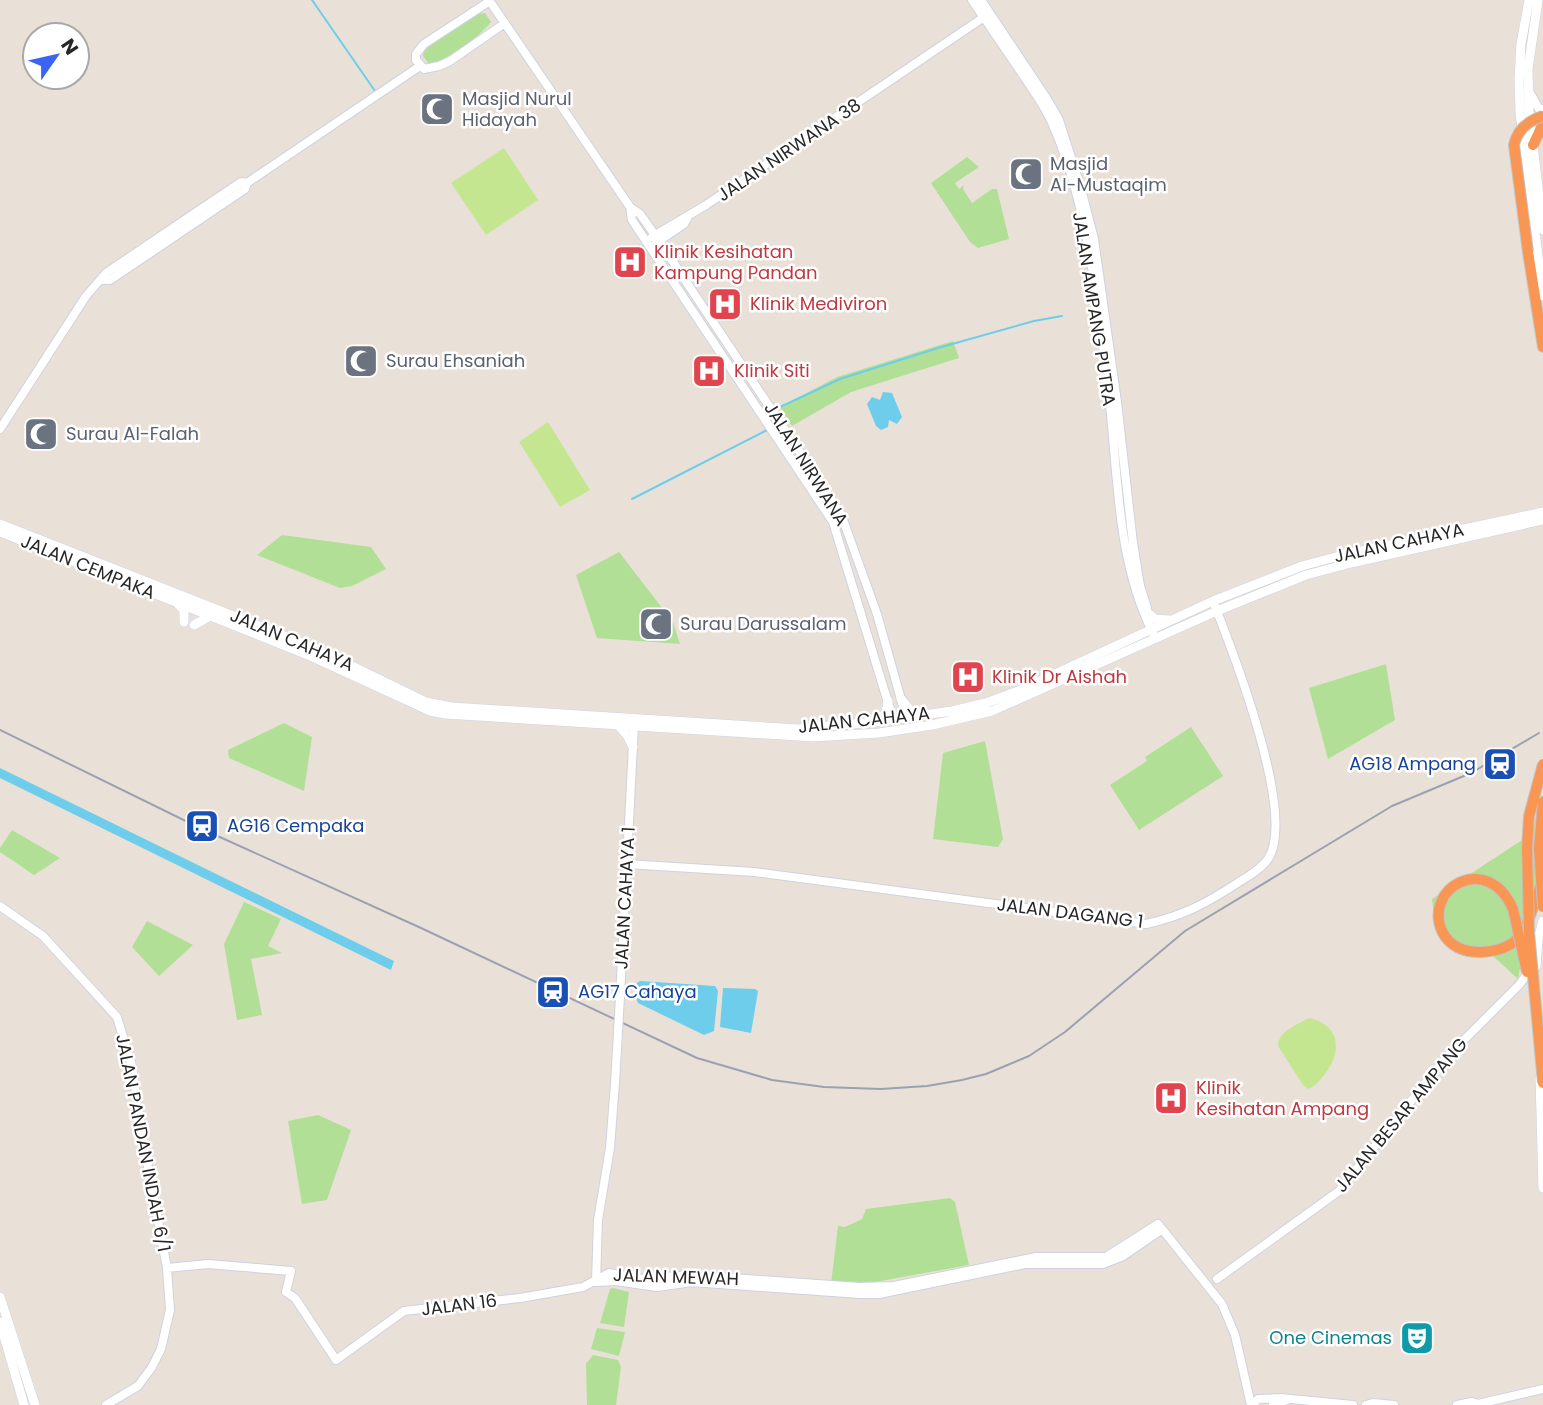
<svg xmlns="http://www.w3.org/2000/svg" width="1543" height="1405" font-family="Poppins,sans-serif">
<style>
.green{fill:#b1df96}
.pitch{fill:#c5e691}
.water{fill:#6dcdea}
.lines{fill:none;stroke-linecap:round;stroke-linejoin:round}
.stream{stroke:#6dcdea;stroke-width:2}
.tertiary-casing{stroke:#ced2e0;stroke-width:10}
.secondary-casing{stroke:#ced2e0;stroke-width:10}
.motorway-casing{stroke:#c3c3c3;stroke-width:12}
.tertiary{stroke:#fff;stroke-width:8}
.secondary{stroke:#fff;stroke-width:9}
.motorway{stroke:#f99654;stroke-width:10}
.tram{stroke:#9ca0b1;stroke-width:2}
.tertiary-bridge-casing{stroke:#ced2e0;stroke-width:10;stroke-linecap:butt}
.motorway-bridge-casing{stroke:#c3c3c3;stroke-width:12;stroke-linecap:butt}
.tertiary-bridge{stroke:#fff;stroke-width:8}
.motorway-bridge{stroke:#f99654;stroke-width:10}
.labels{text-anchor:middle;stroke-width:5;stroke-linejoin:round;paint-order:stroke}
.worship-label{font-size:18px;fill:#5b616d;stroke:#fff;text-anchor:start}
.street-label{font-size:18px;fill:#272727;stroke:#fff}
.health-label{font-size:18px;fill:#be3a42;stroke:#fff;text-anchor:start}
.transit-label{font-size:18px;fill:#164399;stroke:#fff;text-anchor:start}
.culture-label{font-size:18px;fill:#0d838f;stroke:#fff;text-anchor:end}
</style>
<rect width="100%" height="100%" fill="#e9e1d8"/>
<path class="green" d="M485,13L491,22C479,37 447,61 429,64L423,56L424,50L477,14Z
M967,157L979,167L955,183L959,189L964,185L963,189L972,203L992,189H997L1009,239L978,248L970,242L931,183Z
M953,341L959,358L851,392L792,426L780,407L837,377Z
M282,535L371,547L386,569L352,586L340,588L257,555Z
M619,552L673,622L680,644L597,638L576,575Z
M1386,664L1395,720L1328,759L1309,688Z
M284,723L312,737L304,791L229,758L228,750Z
M1191,727L1223,776L1139,830L1110,785L1147,761L1145,757Z
M985,741L1003,839L998,847L933,839L943,753Z
M1540,794L1543,796V868L1536,883L1518,979L1493,956L1466,955L1434,918L1432,899L1533,833Z
M12,830L60,858L34,875L0,852V848Z
M244,902L281,919L268,946L282,953L251,959L262,1015L237,1020L224,944Z
M147,921L193,945L159,976L132,947Z
M318,1115L351,1130L327,1200L302,1204L288,1121Z
M950,1198L955,1202L969,1265L864,1284H831L838,1226L845,1227L862,1219L866,1209Z
M613,1288L629,1292L624,1327L600,1323L610,1289Z
M597,1328L625,1332L619,1356L591,1349Z
M593,1355L618,1360L621,1367L616,1405H587L586,1364Z"/>
<path class="pitch" d="M504,148L538,200L486,235L451,183Z
M548,422L590,490L560,507L519,442Z
M1309,1018C1341,1025 1342,1052 1325,1074C1319,1081 1316,1086 1308,1089L1303,1085L1278,1046C1278,1031 1297,1025 1309,1018Z"/>
<path class="water" d="M883,392L892,393L902,417L897,424L889,420L888,427L881,430L876,426L867,404L872,397L880,400Z
M0,768L394,961L391,970L0,778Z
M640,981L715,986L718,991L714,1031L704,1035L638,1003L636,998L637,983Z
M723,988L755,989L758,991L751,1033L720,1027Z"/>
<g class="lines">
<path class="stream" d="M312,0L375,91
M780,407L840,379L938,348L1034,321L1062,316
M632,499L767,430"/>
<g class="tertiary-casing">
<path id="tertiary" d="M489,0L630,207L640,214L655,235L841,514L877,614L906,717
M972,0C989,25 1006,50 1023,75C1033,91 1046,107 1053,125C1090,210 1099,313 1110,405C1118,481 1118,564 1153,633
M981,0L1047,99L1059,120L1081,189L1094,239L1117,402L1133,543L1140,586L1147,608
M490,1L424,44L416,54V60L424,69L439,66L450,61L505,23
M1529,91L1539,109H1543
M630,207L632,220L833,522L893,719
M652,237L706,205L987,15
M656,243L684,224L688,217
M101,280H110L245,189L247,183L420,66
M0,429L86,296L106,273L241,182L247,183
M627,864L754,872L1146,924C1183,916 1207,903 1239,882C1249,876 1261,869 1268,859C1297,815 1232,649 1213,601
M0,906L43,936L117,1017L132,1066L142,1135L167,1268L170,1310L161,1349L152,1367L138,1386L106,1405
M620,997L634,725
M167,1268L208,1264L291,1271L286,1292L295,1298L336,1360L404,1311L520,1298L583,1287L609,1273L642,1279L691,1275L859,1287L894,1286L1036,1257H1106L1158,1224L1222,1304L1235,1335L1251,1405
M1217,1279L1339,1191L1443,1061L1520,984L1531,968
M596,1282L616,1281L657,1287L692,1282L860,1294H879L1025,1264H1103L1123,1256L1161,1230
M596,1282L598,1220L610,1148L615,1083
M1253,1405L1258,1399L1281,1398L1353,1405
M1273,1405L1287,1400
M1366,1405L1373,1403L1394,1405
M1457,1405L1472,1402L1478,1404L1543,1389"/>
</g>
<g class="secondary-casing">
<path id="secondary" d="M1529,0L1521,44L1519,80L1520,113L1543,296
M1538,0L1528,69L1529,111L1543,230
M0,524L317,649L426,702L452,707L798,729L875,722L952,711L986,703L1018,691L1213,601L1302,566L1343,555L1543,512
M0,532L308,655L430,711L445,714L813,737L879,733L932,725L992,711L1217,611L1306,575L1351,563L1543,520
M178,604L184,610V622
M1149,614L1155,619L1170,620
M194,625L210,616
M901,699L910,710L921,714
M876,721L886,713L888,701
M617,724L627,735L633,747
M1536,966L1538,940L1543,921
M1540,1078L1543,1188
M0,1297L35,1405
M0,1322L24,1405"/>
</g>
<g class="motorway-casing">
<path id="motorway" d="M1533,145L1543,124
M1528,252L1543,347
M1480,952C1530,950 1525,920 1542,884"/>
</g>
<use href="#tertiary" class="tertiary"/>
<use href="#secondary" class="secondary"/>
<use href="#motorway" class="motorway"/>
<path class="tram" d="M0,730L202,829L421,928L697,1058L772,1080L824,1087L881,1089L927,1086L962,1080L986,1074L1029,1056L1065,1032L1185,931L1392,806L1471,773L1539,733"/>
<g class="tertiary-bridge-casing">
<path id="tertiary-bridge" d="M615,1083L620,997"/>
</g>
<g class="motorway-bridge-casing">
<path id="motorway-bridge" d="M1528,252L1514,145C1517,130 1528,121 1543,116
M1543,764L1529,816L1527,848L1529,932L1543,1083
M1543,802L1539,848L1543,907
M1480,952C1465,952 1451,947 1443,933C1421,889 1487,850 1513,909L1527,972"/>
</g>
<use href="#tertiary-bridge" class="tertiary-bridge"/>
<use href="#motorway-bridge" class="motorway-bridge"/>
</g>
<defs>
<g id="mosque-square" transform="scale(1.75)"><rect x="-9" y="-9" width="18" height="18" rx="4" fill="#6b7280" stroke="#fff"/><path d="M3.5-4.9A6 6 0 1 0 3.5 4.9A5 5 0 1 1 3.5-4.9Z" fill="#fff"/></g>
<g id="hospital-square" transform="scale(1.75)"><rect x="-9" y="-9" width="18" height="18" rx="4" fill="#e0444e" stroke="#fff"/><path d="M-5-5h3v3.5h4V-5h3V5h-3V1.5h-4V5h-3Z" fill="#fff"/></g>
<g id="station-square" transform="scale(1.75)"><rect x="-9" y="-9" width="18" height="18" rx="4" fill="#1a4fb4" stroke="#fff"/><path d="M-3-6H3Q5-6 5-4V2Q5 4 3 4L4.5 6H3L1.5 4h-3L-3 6H-4.5L-3 4Q-5 4-5 2V-4Q-5-6-3-6ZM-3.5-4v3h7v-3ZM-3.5 1v1.5H-2V1ZM2 1v1.5H3.5V1Z" fill="#fff"/></g>
<g id="theatre-square" transform="scale(1.75)"><rect x="-9" y="-9" width="18" height="18" rx="4" fill="#0f9aa8" stroke="#fff"/><path d="M-5-5.5Q0-4 5-5.5V0Q5 5 0 6Q-5 5-5 0ZM-3.3-2.5H-1v1.5H-3.3ZM1-2.5H3.3v1.5H1ZM-2.8 1Q0 5.5 2.8 1Z" fill="#fff"/></g>
</defs>
<g fill-rule="evenodd">
<use href="#mosque-square" x="437" y="109"/>
<use href="#mosque-square" x="1026" y="174"/>
<use href="#hospital-square" x="630" y="262"/>
<use href="#hospital-square" x="725" y="304"/>
<use href="#mosque-square" x="361" y="361"/>
<use href="#hospital-square" x="709" y="371"/>
<use href="#mosque-square" x="41" y="434"/>
<use href="#mosque-square" x="656" y="624"/>
<use href="#hospital-square" x="968" y="677"/>
<use href="#station-square" x="1500" y="764"/>
<use href="#station-square" x="202" y="826"/>
<use href="#station-square" x="553" y="992"/>
<use href="#hospital-square" x="1171" y="1098"/>
<use href="#theatre-square" x="1417" y="1338"/>
</g>
<g class="labels">
<g class="worship-label">
<text x="462" y="105">Masjid Nurul<tspan x="462" dy="21">Hidayah</tspan></text>
<text x="1050" y="170">Masjid<tspan x="1050" dy="21">Al-Mustaqim</tspan></text>
<text x="386" y="367">Surau Ehsaniah</text>
<text x="66" y="440">Surau Al-Falah</text>
<text x="680" y="630">Surau Darussalam</text>
</g>
<g class="street-label">
<text transform="translate(789 150) rotate(-34)" y="6">JALAN NIRWANA 38</text>
<text transform="translate(1094 309) rotate(81)" y="6">JALAN AMPANG PUTRA</text>
<text transform="translate(806 464) rotate(58)" y="6">JALAN NIRWANA</text>
<text transform="translate(1399 543) rotate(-12)" y="6">JALAN CAHAYA</text>
<text transform="translate(88 567) rotate(22)" y="6">JALAN CEMPAKA</text>
<text transform="translate(292 640) rotate(23)" y="6">JALAN CAHAYA</text>
<text transform="translate(864 720) rotate(-6)" y="6">JALAN CAHAYA</text>
<text transform="translate(625 898) rotate(-87)" y="6">JALAN CAHAYA 1</text>
<text transform="translate(1070 913) rotate(7)" y="6">JALAN DAGANG 1</text>
<text transform="translate(1401 1115) rotate(-50)" y="6">JALAN BESAR AMPANG</text>
<text transform="translate(143 1143) rotate(79)" y="6">JALAN PANDAN INDAH 6/1</text>
<text transform="translate(676 1277) rotate(2)" y="6">JALAN MEWAH</text>
<text transform="translate(459 1305) rotate(-7)" y="6">JALAN 16</text>
</g>
<g class="health-label">
<text x="654" y="258">Klinik Kesihatan<tspan x="654" dy="21">Kampung Pandan</tspan></text>
<text x="750" y="310">Klinik Mediviron</text>
<text x="734" y="377">Klinik Siti</text>
<text x="992" y="683">Klinik Dr Aishah</text>
<text x="1196" y="1094">Klinik<tspan x="1196" dy="21">Kesihatan Ampang</tspan></text>
</g>
<g class="transit-label">
<text x="1476" y="770" text-anchor="end">AG18 Ampang</text>
<text x="227" y="832">AG16 Cempaka</text>
<text x="578" y="998">AG17 Cahaya</text>
</g>
<g class="culture-label">
<text x="1392" y="1344">One Cinemas</text>
</g>
</g>
<g transform="translate(56 56) rotate(56)"><circle r="33" fill="#ffffff" stroke="#a9a9a9" stroke-width="2"/>
<path d="M0-5L12 26L0 18L-12 26Z" fill="#3b64f3"/>
<text y="-10" font-size="19" font-weight="bold" text-anchor="middle" fill="#272727">N</text>
</g>
</svg>
